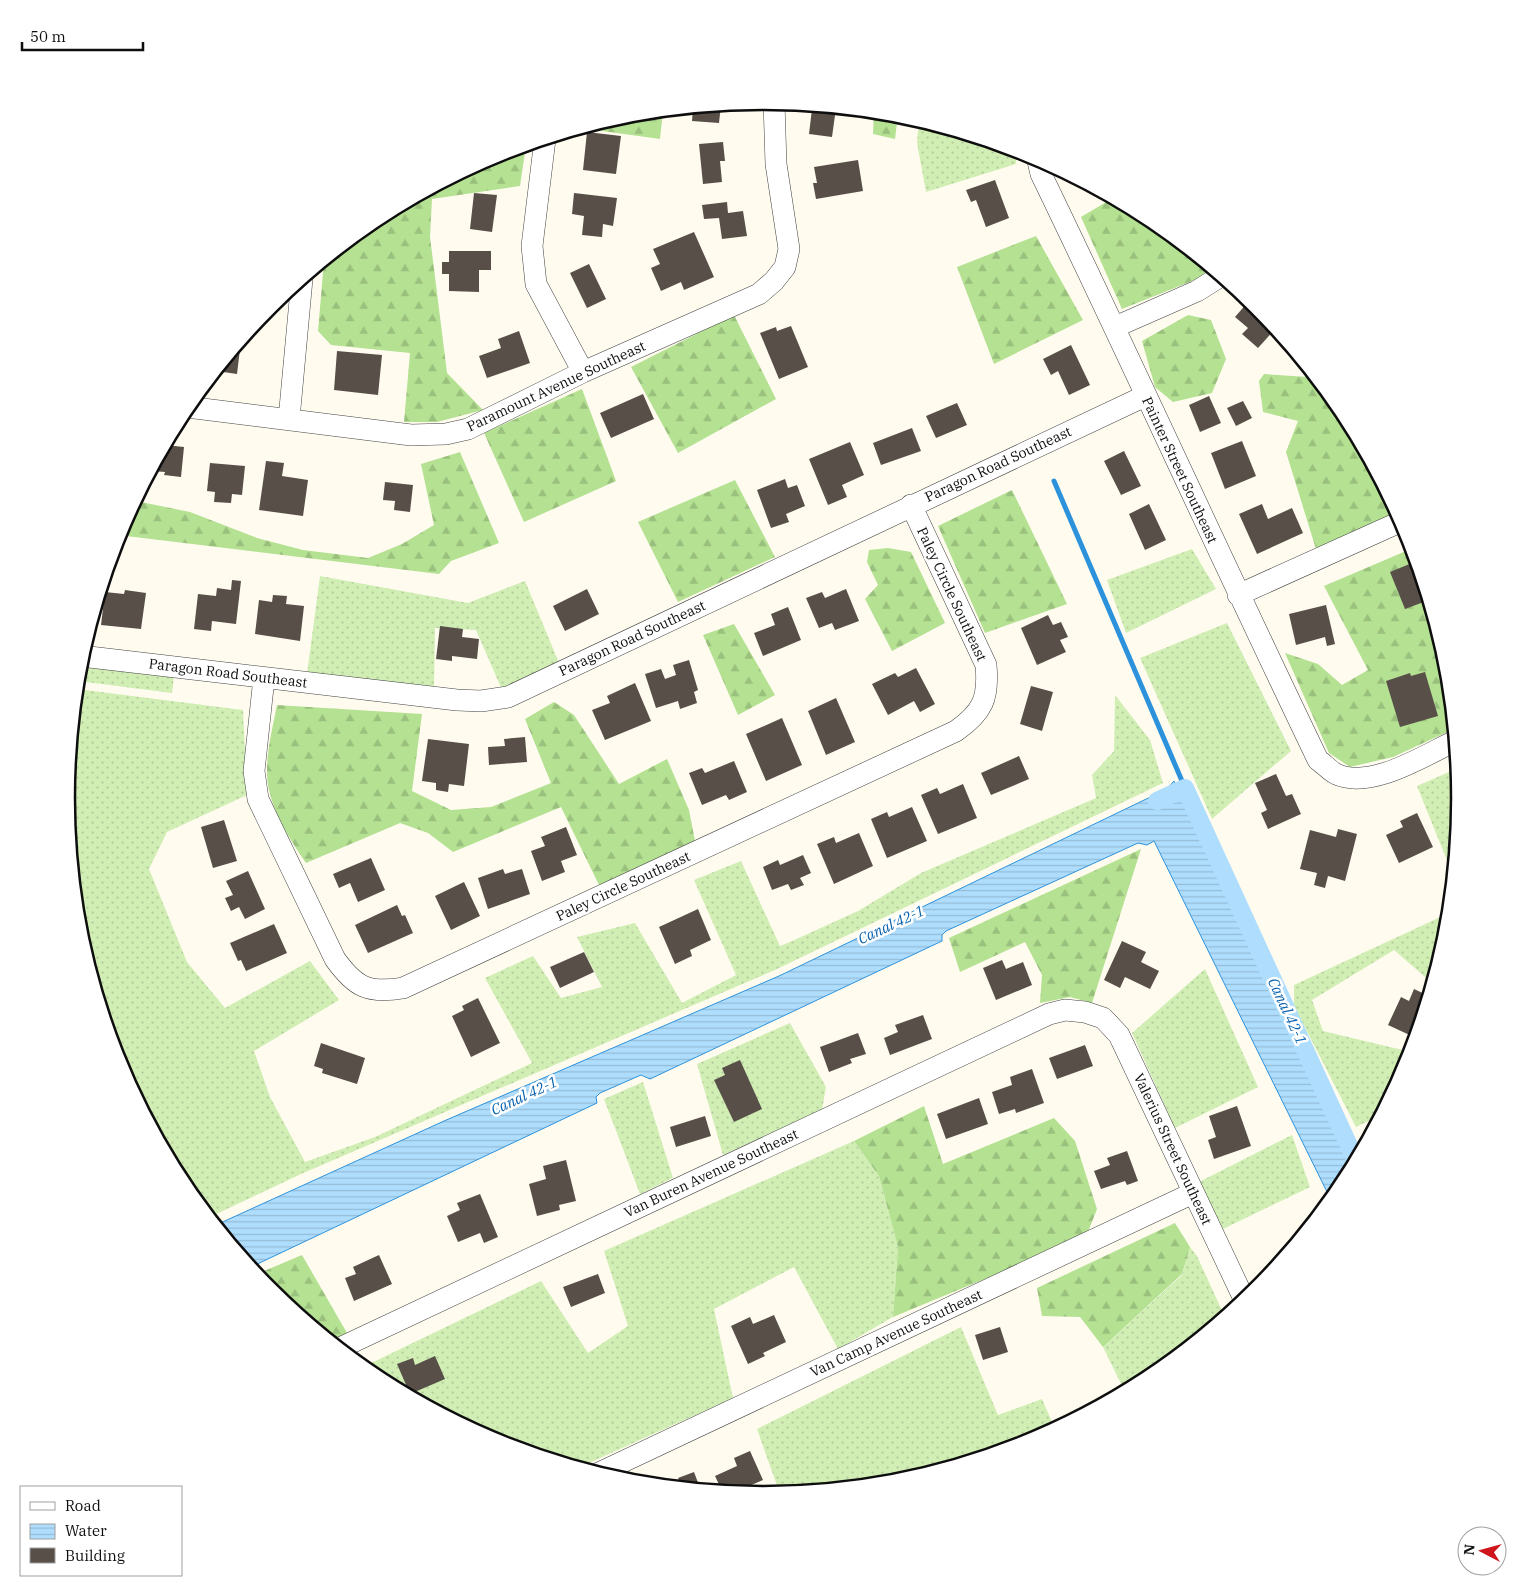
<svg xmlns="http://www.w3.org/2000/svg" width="1527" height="1596" font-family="'IBM Plex Serif',serif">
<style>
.grass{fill:url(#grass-dots)}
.forest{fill:url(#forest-firs)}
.water{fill:url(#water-rules);stroke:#2d92dc}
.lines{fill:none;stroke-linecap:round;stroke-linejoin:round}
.stream{stroke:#2d92dc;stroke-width:5}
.canal{stroke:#aeddfd;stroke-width:18}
.building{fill:#584f49}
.minor-casing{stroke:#414141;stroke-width:22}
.minor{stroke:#fff;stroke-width:21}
.labels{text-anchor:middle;stroke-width:5;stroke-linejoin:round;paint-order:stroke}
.street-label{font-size:14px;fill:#0e0e0e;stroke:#fff}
.water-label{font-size:15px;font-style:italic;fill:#0963ae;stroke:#fff}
.rim{fill:none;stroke:#0e0e0e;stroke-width:2.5}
</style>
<defs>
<pattern id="grass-dots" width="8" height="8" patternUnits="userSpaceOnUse" patternTransform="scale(1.25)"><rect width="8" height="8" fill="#d1eeb4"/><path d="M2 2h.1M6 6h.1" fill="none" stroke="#b2cb9a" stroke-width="1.8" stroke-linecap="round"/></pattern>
<pattern id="forest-firs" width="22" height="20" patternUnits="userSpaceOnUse" patternTransform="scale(1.25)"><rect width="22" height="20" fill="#b4e192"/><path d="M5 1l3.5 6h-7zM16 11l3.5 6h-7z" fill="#9ac07d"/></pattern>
<pattern id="water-rules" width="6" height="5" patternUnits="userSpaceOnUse" patternTransform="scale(1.25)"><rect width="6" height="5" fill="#aeddfd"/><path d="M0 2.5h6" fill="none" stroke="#94bcd8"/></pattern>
</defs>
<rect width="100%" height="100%" fill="#fffcef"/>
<path class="grass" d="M919,120L1016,150V164L926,192L917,143Z
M1192,549L1216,589L1126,633L1107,580Z
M320,576L468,603L525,581L559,663L502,690L476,630L435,628L434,688L307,674Z
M1227,623L1291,751L1212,819L1140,658Z
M79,664L174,676L172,693L78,681Z
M77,689L243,710L247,795L167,832L149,869L187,962L225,1008L310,961L339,1000L254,1051L270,1097L305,1162L375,1137L532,1063L485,978L533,956L561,998L602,987L577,937L635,923L682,1003L736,975L694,880L741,861L780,946L790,942L858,911L921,873L1096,798L1092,775L1114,751L1115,695L1150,740L1163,783L775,970L301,1174L210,1217L184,1185L119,1065L80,934L66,798Z
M1458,768L1461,798L1455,861L1448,863L1417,786Z
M1449,913L1447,934L1432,983L1394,950L1312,1000L1323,1031L1411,1052L1408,1065L1381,1115L1356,1127L1294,1006V985Z
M1205,969L1258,1087L1175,1128L1132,1033Z
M790,1023L826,1087L822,1110L723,1155L697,1064Z
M643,1082L673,1178L640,1194L604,1099Z
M1292,1135L1310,1187L1223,1229L1199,1182Z
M854,1141L879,1176L898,1247L893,1317L838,1349L794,1267L714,1309L733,1398L580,1467L496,1442L376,1378L363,1367L541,1281L588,1353L628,1326L604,1251Z
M1190,1247L1197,1256L1225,1317L1151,1378L1125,1392L1103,1347L1182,1275Z
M961,1327L998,1415L1042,1399L1055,1429L1030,1442L899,1482L780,1494L757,1429Z"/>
<path class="forest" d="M663,111L660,139L581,128L628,114Z
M874,112L898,114L895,139L873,134Z
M526,145L520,186L432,199L430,237L447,373L483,410L437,422H404L410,353L331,345L318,331L324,261L376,218L497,154Z
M1113,198L1151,218L1211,268L1197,279L1122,309L1081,217Z
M1036,236L1083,320L994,364L957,267Z
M734,315L776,399L678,453L631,367Z
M1188,315L1211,320L1226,359L1212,393L1173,402L1155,387L1142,341Z
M1310,370L1343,411L1398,513L1316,549L1286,452L1298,421L1263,412L1259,381L1264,374L1308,377Z
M582,389L616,481L524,522L484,433Z
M460,452L499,543L451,561L439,574L118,535L136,501L190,512L257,538L303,550L368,558L402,544L434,525L421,464Z
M735,480L775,557L678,602L638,522Z
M1012,490L1067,604L985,633L938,526Z
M888,548L911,552L945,623L892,651L865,599L878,585L867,562L869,550Z
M1413,548L1447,662L1454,729L1393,757L1350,767L1329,753L1285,653L1318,664L1342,685L1368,670L1324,586Z
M734,624L775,695L738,715L703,635Z
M554,702L574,715L619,784L667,759L689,810L695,841L600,887L561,807L453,852L428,833L400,823L306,863C291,841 275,817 269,790C263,764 272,731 277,705L422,714L412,791L451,810L491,807L551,783L525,719Z
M1141,849L1092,1003L1070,997L1040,1003L1042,975L1025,942L960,972L949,938Z
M924,1106L943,1164L1054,1118L1075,1141L1097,1209L1086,1237L893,1317L898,1247L879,1176L854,1141Z
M1175,1223L1190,1247L1182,1274L1103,1347L1080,1317L1042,1316L1037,1288Z
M302,1255L347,1333L332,1341L270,1291L257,1274Z"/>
<path class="water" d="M1174,781L1356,1161L1343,1186L1331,1200L1154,841L1147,845L1138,843L946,931L942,935V941L650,1079L641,1075L600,1093L596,1097L597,1103L251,1267L216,1225L444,1121L779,976L1167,789Z"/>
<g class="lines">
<path class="stream" d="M1054,481L1185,788"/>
<path class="canal" d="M1157,801L1185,788L1356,1161"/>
</g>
<path class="building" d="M721,105L719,123L692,121L693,108Z
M808,105L836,108L832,137L809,134L812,109H807Z
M587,132L621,136L616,174L583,170Z
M723,142L725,161H720L722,182L703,184L699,144Z
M858,160L863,191L816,199L813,183H817L814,167Z
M995,180L1009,218L986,227L976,200L971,202L966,190Z
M474,193L497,195L492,232L470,229Z
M574,193L617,198L613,226L603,224L602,237L582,235L584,216L572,214Z
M727,202L728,213L743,211L747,236L722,239L719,218L704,219L702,205Z
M694,232L714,277L684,290L681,282L661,291L651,268L660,264L653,249Z
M449,251H491V270H479V292L449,291V274H442V262H449Z
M589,264L606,299L587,308L570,273Z
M1248,302L1257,310L1259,307L1276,328L1258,348L1242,334L1248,328L1235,317Z
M791,326L808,367L779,379L760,333L776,327L777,331Z
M519,331L530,363L487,378L479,356L501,348L498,339Z
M241,341L237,374L216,371Z
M1071,345L1090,385L1069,395L1058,371L1051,375L1043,359Z
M337,351L382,355L378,395L334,390Z
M643,394L654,419L611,438L600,413Z
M1209,396L1221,423L1200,432L1189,405Z
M1243,401L1252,418L1236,426L1227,408Z
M957,403L967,425L936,438L926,416Z
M912,428L921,451L881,465L873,443Z
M1242,441L1256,476L1225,489L1211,453Z
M850,442L864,475L842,485L847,497L828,505L809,459Z
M165,445L184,447L181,477L164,475L165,472L152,471Z
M1124,451L1141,486L1121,495L1104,461Z
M266,461L284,463L282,476L308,480L303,516L259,510Z
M210,463L245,466L242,495L232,494L231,503L214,502L215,492L207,491Z
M785,479L788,488L797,485L805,506L786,514L789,522L771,528L757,490Z
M385,482L413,485L410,512L394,510L395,501L383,500Z
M1149,504L1166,540L1145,550L1129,514Z
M1262,504L1268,519L1292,508L1303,533L1257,554L1239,514Z
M1417,561L1429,600L1405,609L1390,572Z
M232,580L241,581L236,624L212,621L211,631L194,629L198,594L216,596L217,588L231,590Z
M587,589L599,614L565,631L553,606Z
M846,589L859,621L835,630L832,623L819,628L806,598L822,592L825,598Z
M125,590L146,593L141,629L101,625L105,592L124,594Z
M273,595L287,596L286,604L304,606L300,641L255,634L259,600L272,602Z
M1326,605L1335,644L1327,646L1325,637L1296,645L1289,614Z
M788,607L801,640L763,656L754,633L775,625L771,614Z
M1048,615L1053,625L1061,622L1068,637L1060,640L1066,652L1037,665L1021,628Z
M440,626L463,629L462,637L479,639L477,659L452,656V661L436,659Z
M689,660L698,690L694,692L697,703L680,709L678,701L656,708L645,674L661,669L665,679L676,675L673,665Z
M916,668L935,704L920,712L914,701L888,715L872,684L895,673L898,677Z
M1425,672L1438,716L1400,727L1386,681L1410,673L1411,676Z
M635,683L651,721L605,740L592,710L610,703L607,696Z
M1031,686L1053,692L1042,731L1020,724Z
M836,698L855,742L826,755L808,711Z
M782,718L802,765L766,781L746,734Z
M525,737L527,762L489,765L488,747L505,746L504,739Z
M428,739L469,744L464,786L449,784L448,792L436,790V783L422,781Z
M1019,756L1029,779L991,795L981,773Z
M734,761L747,792L729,800L726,795L702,805L689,773L702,768L705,773Z
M1276,774L1286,796L1292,794L1301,814L1268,829L1261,813L1267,810L1255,783Z
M963,784L977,818L938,834L921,795L937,788L940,794Z
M912,807L927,841L887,858L871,819L887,812L889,817Z
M1417,813L1433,847L1399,863L1386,835L1403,827L1400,821Z
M224,820L237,861L213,868L201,827Z
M566,827L577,855L561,861L565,872L542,881L531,851L545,846L541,837Z
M1338,829L1357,834L1345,881L1328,876L1325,888L1314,885L1317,873L1300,869L1310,830L1336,837Z
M859,833L873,866L834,884L817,844L834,837L836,843Z
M803,855L811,873L800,878L804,885L791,890L788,884L772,890L763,867L778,860L780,865Z
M371,858L385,890L358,902L350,883L339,888L333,874Z
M503,869L505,874L522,869L530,894L488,909L478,878Z
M248,871L265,909L245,919L239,907L231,911L225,898L233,895L226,881Z
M464,882L480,916L451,930L435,896Z
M397,905L402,916L405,915L413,933L368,953L355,925Z
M698,909L711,940L690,950L692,956L675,964L659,927Z
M274,924L287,953L246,971L241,960L238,961L230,943Z
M1122,941L1146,952L1141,962L1159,971L1150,989L1125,977L1120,988L1104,980Z
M584,952L594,972L560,988L550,967Z
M1002,960L1006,969L1023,962L1032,985L996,1000L983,968Z
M1414,989L1429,996L1416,1038L1388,1025L1401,997L1409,1001Z
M478,998L500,1043L471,1057L452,1016L464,1010L462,1006Z
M923,1015L932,1039L890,1055L884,1038L898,1032L895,1025Z
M858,1033L866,1054L850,1059L852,1063L829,1072L820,1047Z
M321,1043L365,1058L357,1084L322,1073L323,1069L314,1066Z
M1085,1045L1093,1066L1057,1079L1049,1058Z
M740,1060L762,1109L734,1122L714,1080L725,1075L722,1068Z
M1032,1069L1044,1103L1016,1113L1015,1109L999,1114L992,1092L1012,1085L1010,1077Z
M979,1098L988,1124L946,1139L937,1114Z
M1237,1106L1251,1146L1214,1159L1208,1140L1216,1137L1209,1116Z
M705,1116L711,1136L676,1147L670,1127Z
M1127,1151L1138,1181L1127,1185L1125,1181L1101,1189L1094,1171L1110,1165L1107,1158Z
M566,1160L576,1201L559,1205L560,1210L537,1216L529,1184L546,1179L543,1166Z
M480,1194L498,1237L484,1243L480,1233L458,1242L447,1216L460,1210L457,1203Z
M379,1255L392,1284L354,1301L345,1278L356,1274L353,1267Z
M598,1274L605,1293L571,1307L563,1287Z
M774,1315L786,1342L763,1353L765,1356L748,1364L731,1326L750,1317L753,1324Z
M1000,1327L1008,1352L983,1360L975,1335Z
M435,1356L445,1379L410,1394L397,1364L413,1358L415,1365Z
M750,1451L763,1480L735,1492L722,1491L715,1476L737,1466L734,1458Z
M694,1472L700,1488L678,1487L681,1486L678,1478Z"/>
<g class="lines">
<g class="minor-casing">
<path id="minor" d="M545,139L532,246L536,284L583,372
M1037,157L1041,174C1135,368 1224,565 1318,760C1324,764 1330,771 1336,774C1371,790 1423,756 1455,741
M1115,327L1197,291L1221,276
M187,407L411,435L446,434L468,429L583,372L759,294L774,281L785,267L789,249L776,164L774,102
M289,419L302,279
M1238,595L1402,521
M81,656L457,700L481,701L508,697L1145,396
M264,678L254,771L258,799L335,959C355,987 368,994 403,988L956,731C983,712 989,698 986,665L911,505
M340,1348L1049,1014L1065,1010L1085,1012L1103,1018L1119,1035L1245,1301
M599,1473L1193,1193"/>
</g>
<use href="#minor" class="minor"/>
</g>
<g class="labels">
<g class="street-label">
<text transform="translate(556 386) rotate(-25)" y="5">Paramount Avenue Southeast</text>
<text transform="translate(998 464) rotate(-25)" y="5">Paragon Road Southeast</text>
<text transform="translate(1180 470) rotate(65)" y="5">Painter Street Southeast</text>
<text transform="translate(952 594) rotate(65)" y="5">Paley Circle Southeast</text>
<text transform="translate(632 638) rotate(-25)" y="5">Paragon Road Southeast</text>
<text transform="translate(228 673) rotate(7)" y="5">Paragon Road Southeast</text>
<text transform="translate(623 886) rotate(-25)" y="5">Paley Circle Southeast</text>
<text transform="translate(1173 1149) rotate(65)" y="5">Valerius Street Southeast</text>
<text transform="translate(711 1173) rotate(-25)" y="5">Van Buren Avenue Southeast</text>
<text transform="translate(896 1333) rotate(-25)" y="5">Van Camp Avenue Southeast</text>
</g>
<g class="water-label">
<text transform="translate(891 925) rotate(-25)" y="5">Canal 42-1</text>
<text transform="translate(1287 1011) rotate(65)" y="5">Canal 42-1</text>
<text transform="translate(524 1096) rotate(-25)" y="5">Canal 42-1</text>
</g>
</g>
<path d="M0 0H1527V1596H0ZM75 798a688 688 0 1 1 1376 0a688 688 0 1 1-1376 0Z" fill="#fff" fill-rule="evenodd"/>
<path class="rim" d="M75 798a688 688 0 1 1 1376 0a688 688 0 1 1-1376 0Z"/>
<rect x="20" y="1486" width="162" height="90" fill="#ffffff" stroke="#9f9f9f"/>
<rect x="30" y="1502" width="25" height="8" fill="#ffffff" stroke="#9f9f9f"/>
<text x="65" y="1511" font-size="15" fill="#0e0e0e">Road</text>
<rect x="30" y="1524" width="25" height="15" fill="url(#water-rules)" stroke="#9f9f9f"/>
<text x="65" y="1536" font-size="15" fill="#0e0e0e">Water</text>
<rect x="30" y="1548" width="25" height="15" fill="#584f49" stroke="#9f9f9f"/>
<text x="65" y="1561" font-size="15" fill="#0e0e0e">Building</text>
<g transform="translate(1482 1551) rotate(276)"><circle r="24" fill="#ffffff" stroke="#9f9f9f"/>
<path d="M0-4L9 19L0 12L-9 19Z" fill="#ce161b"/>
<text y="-8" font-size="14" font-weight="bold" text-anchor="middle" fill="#0e0e0e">N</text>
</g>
<path d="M22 42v8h121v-8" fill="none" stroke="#0e0e0e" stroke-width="2.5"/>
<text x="30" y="42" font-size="15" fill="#0e0e0e" stroke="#ffffff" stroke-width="4" paint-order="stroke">50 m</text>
</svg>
